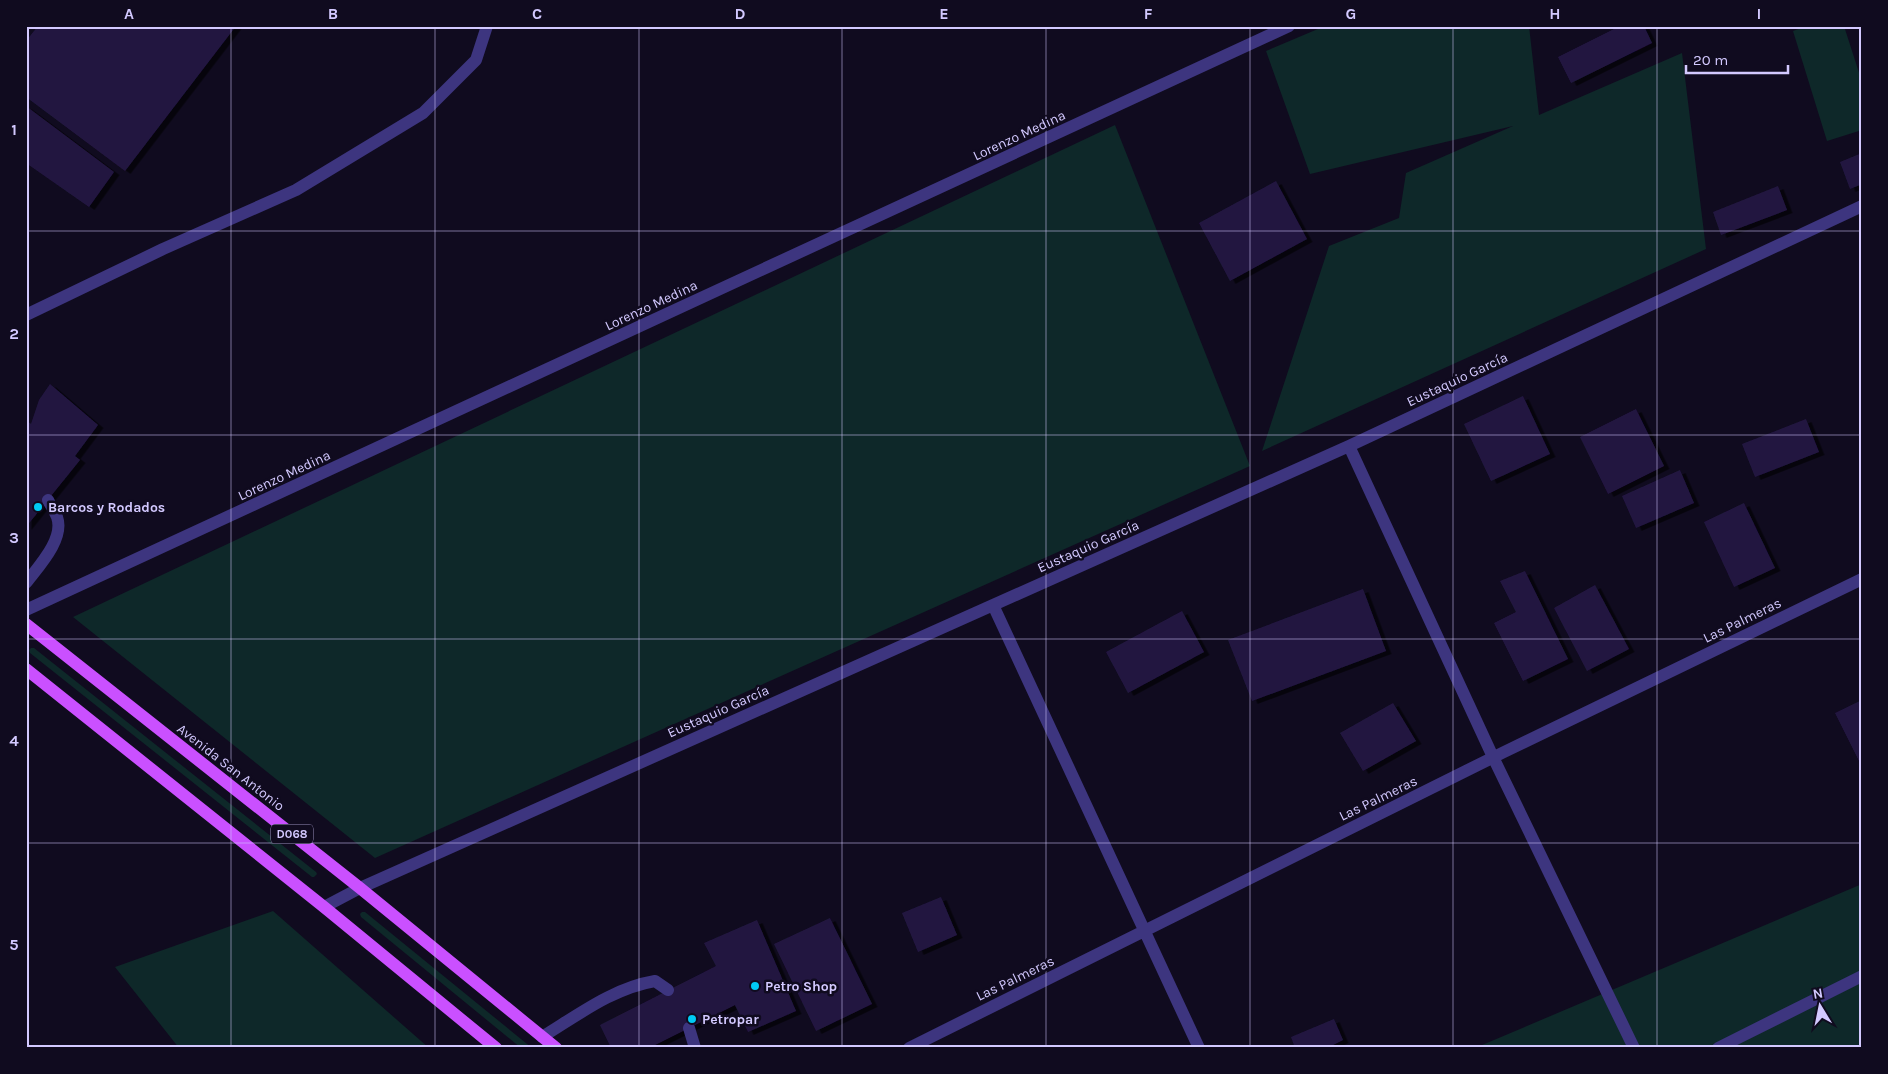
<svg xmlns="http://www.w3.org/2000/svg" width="1888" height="1074" font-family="Karla,sans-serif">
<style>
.green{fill:#0e2829}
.building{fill:#221740;filter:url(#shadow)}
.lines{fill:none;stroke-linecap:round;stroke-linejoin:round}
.service{stroke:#3d357f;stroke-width:12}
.minor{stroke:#3d357f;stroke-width:12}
.primary{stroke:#ca50ff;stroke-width:12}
.grid{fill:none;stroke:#d3c9ff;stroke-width:1;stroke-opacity:0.55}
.poi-dot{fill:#00caf4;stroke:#100b1f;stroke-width:2}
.labels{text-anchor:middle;stroke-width:5;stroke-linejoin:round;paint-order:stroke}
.shield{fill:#100b1f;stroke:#9890bc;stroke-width:1}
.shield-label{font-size:12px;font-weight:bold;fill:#d3c9ff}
.street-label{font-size:14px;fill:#d3c9ff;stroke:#100b1f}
.poi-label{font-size:14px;font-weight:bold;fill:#d3c9ff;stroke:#100b1f;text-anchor:start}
.neatline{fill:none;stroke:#d3c9ff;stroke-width:2}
.grid-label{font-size:16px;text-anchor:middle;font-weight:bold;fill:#d3c9ff}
</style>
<defs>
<filter id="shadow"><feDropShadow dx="5.5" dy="3" stdDeviation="0" flood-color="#0009"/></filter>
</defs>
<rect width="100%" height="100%" fill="#100b1f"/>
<path class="green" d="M1325,26H1529L1539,115L1682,53L1706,249L1262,451L1329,246L1399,218L1406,173L1513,126L1310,174L1266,51Z
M1807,26H1844L1862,82V130L1827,141L1793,31Z
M1115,125L1250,466L375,858L73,617Z
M31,648H34L316,872L317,874L314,877H312L30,653L29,650Z
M1862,884V1048H1475Z
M273,911L429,1048H179L115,967Z
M362,912H365L532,1048H521L361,917L360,914Z"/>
<path class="building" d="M38,26H236L125,171L26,97V41Z
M1620,26H1644L1652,43L1571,83L1558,57Z
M26,106L114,172L89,207L26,163Z
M1862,153V184L1850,189L1840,162Z
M1276,181L1307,239L1230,281L1199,223Z
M1778,186L1787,210L1721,235L1713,212Z
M50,384L98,425L75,456L80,460L26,527V420L31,424L39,400Z
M1523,396L1550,454L1491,481L1464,424Z
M1636,409L1664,466L1608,494L1580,437Z
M1806,419L1819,452L1755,477L1742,444Z
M1680,470L1694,503L1636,528L1622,496Z
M1744,503L1775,568L1734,587L1704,522Z
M1525,571L1568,659L1523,681L1494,623L1516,612L1500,581Z
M1595,585L1629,649L1587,671L1554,608Z
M1363,589L1386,651L1252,701L1228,640Z
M1182,611L1204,652L1128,693L1106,652Z
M1862,700V767L1835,713Z
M1393,703L1416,741L1363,771L1340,733Z
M941,897L957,935L918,952L902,913Z
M830,918L872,1004L816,1031L774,944Z
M757,920L796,1011L748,1032L735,1005L649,1048H611L600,1025L716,966L704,943Z
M1334,1019L1343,1040L1327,1048H1295L1291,1037Z"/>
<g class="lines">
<path class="service" d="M26,315L163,249L296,190L423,113L476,60L487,26
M26,583C38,567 65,539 57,517C55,512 51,506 48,500
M689,1028L695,1048
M542,1037C578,1015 613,988 655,981L668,990"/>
<path class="minor" d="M1349,446L1493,757L1634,1048
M993,605L1199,1048
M26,610L1289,26
M324,907L360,888L1349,446L1862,206
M909,1048L1502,753L1862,579
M1718,1048L1862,976"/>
<path class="primary" d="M26,624L360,888L556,1048
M26,669L324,907L496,1048"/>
</g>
<path class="grid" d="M231,26V1048M435,26V1048M639,26V1048M842,26V1048M1046,26V1048M1250,26V1048M1453,26V1048M1657,26V1048M26,231H1862M26,435H1862M26,639H1862M26,843H1862"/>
<g class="poi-dot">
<circle cx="38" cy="507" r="5"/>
<circle cx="755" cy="986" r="5"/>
<circle cx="692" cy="1019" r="5"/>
</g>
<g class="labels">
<rect class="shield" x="271" y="824.5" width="42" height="19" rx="4"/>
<g class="shield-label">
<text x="292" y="838">D068</text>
</g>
<g class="street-label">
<text transform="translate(1019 135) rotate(-25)" y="5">Lorenzo Medina</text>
<text transform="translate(651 305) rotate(-25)" y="5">Lorenzo Medina</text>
<text transform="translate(1457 379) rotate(-25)" y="5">Eustaquio García</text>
<text transform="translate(284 475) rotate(-25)" y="5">Lorenzo Medina</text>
<text transform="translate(1088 546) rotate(-24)" y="5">Eustaquio García</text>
<text transform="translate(1742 620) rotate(-26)" y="5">Las Palmeras</text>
<text transform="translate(718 711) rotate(-24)" y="5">Eustaquio García</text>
<text transform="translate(231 767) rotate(38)" y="5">Avenida San Antonio</text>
<text transform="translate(1378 798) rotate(-26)" y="5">Las Palmeras</text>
<text transform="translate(1015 978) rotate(-26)" y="5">Las Palmeras</text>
</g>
<g class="poi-label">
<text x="48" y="512">Barcos y Rodados</text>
<text x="765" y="991">Petro Shop</text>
<text x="702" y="1024">Petropar</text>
</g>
</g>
<rect width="1888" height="1074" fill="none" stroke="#100b1f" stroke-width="55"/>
<g transform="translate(1820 1006) rotate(350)" stroke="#100b1f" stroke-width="4" paint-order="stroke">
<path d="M0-4L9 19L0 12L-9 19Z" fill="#d3c9ff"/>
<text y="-8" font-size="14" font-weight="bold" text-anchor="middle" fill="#d3c9ff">N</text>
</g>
<path d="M1686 65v8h102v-8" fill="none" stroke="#d3c9ff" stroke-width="2.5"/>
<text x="1693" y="65" font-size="15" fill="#d3c9ff" stroke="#100b1f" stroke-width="4" paint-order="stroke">20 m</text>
<rect x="28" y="28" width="1832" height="1018" class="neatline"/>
<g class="grid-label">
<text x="129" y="19">A</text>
<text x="333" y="19">B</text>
<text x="537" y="19">C</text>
<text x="740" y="19">D</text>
<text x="944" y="19">E</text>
<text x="1148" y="19">F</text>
<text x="1351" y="19">G</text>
<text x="1555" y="19">H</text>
<text x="1759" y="19">I</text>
<text x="14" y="135">1</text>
<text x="14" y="339">2</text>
<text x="14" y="543">3</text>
<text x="14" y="746">4</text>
<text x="14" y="950">5</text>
</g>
</svg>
